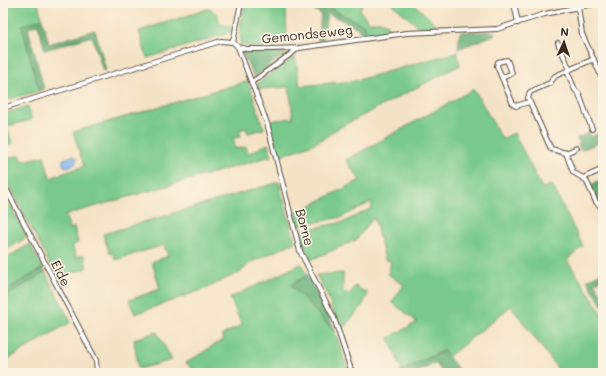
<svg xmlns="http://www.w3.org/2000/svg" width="606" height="376" font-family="Mali,sans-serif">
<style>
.green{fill:#78c98b;stroke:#5a7a54}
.forest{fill:#62ad77;stroke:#4e6c4a}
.water{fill:#86bcf5;stroke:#60738a}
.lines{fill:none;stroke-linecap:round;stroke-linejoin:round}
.street-casing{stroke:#574637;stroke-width:6}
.street{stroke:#fff;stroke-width:4}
.labels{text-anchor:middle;stroke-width:3.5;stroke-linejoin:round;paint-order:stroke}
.street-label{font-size:13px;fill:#3b2a1e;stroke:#fcf5e5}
</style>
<rect width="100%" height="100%" fill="#fcf5e5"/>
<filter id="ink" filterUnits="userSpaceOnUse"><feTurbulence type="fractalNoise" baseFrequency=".025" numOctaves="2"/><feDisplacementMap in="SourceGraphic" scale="8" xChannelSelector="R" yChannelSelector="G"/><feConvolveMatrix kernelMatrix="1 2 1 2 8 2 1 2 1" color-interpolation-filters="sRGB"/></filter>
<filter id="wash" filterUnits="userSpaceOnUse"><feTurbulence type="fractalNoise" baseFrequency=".012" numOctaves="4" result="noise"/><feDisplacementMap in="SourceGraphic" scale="16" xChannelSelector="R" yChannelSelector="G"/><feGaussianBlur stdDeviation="0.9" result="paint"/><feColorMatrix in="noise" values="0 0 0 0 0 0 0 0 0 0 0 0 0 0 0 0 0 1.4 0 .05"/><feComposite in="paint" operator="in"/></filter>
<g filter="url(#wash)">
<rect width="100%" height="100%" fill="#f4e2c5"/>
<path class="green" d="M3,3H38L42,19L22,26L39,91L3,101Z
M244,3H286L287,44C273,46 253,51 240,43V28Z
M334,3H364L361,6L360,11L370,22L379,21L386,23L389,29L388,33L368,35L365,26L330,8Z
M391,3H413L440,28L421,29Z
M211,8L212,11L218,14L219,24L232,27L231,31L226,34L147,58L139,31Z
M458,52V58L460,65L333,131C323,143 293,151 279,156L269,121L293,118L289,87L259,89L257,84L295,56L300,86L354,81Z
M248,81L264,129L248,133L246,128L239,130L241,137L233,138L236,149L246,147L248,153C256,151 260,147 268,144L272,156L65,215L70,229L74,227L78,243L72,245L76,257L84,255L87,268L57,278L3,174V159L20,155L23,161L44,156L50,178L84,166L73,132Z
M474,89L502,139L514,133L542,188L552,185L583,246L567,260L603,315V373H561L511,306L448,357L442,351L402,371L389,338L417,322L392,302L404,285L388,274L391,261L385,260L374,217L356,240L308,261L299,231L344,222L372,208L371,202L342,217L297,226L294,214L360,180L346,160Z
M28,106L32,120L7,126L12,144L3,146V114Z
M279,182L295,242L250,263L241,272L204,289L135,314L129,300L160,289L152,262L168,256L164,245L115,260L113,253L110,254L103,234Z
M3,191L27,237L3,252Z
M30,244L43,268L3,292V260Z
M301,264L307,275L291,285L335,332L349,373H198L186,363L224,339L222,335L242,325L230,298Z
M45,272L71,322L3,362V298Z
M343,273V293L350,294L355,286L368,294L361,308L341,330L326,293L316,275Z
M157,332L172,360L138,369L134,339Z"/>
<path class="forest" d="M301,3H310L323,10L329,3H334L330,9L365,26L368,35L361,36L358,28L327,13L323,40L318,41L321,14Z
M42,19L49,44L95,30L106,70L103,71L92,36L45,50L38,24L28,28L44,89L39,91L22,25Z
M460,32H495L494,35L458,49Z
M277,51H285L287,53L254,77L242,52Z
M603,129V144L598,143L581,150L578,144L581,143L580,141H578L577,138L588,133L590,137L601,133V130Z
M598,181L603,190V206L601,202H598L589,186Z
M43,268L45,272L3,298V292Z
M603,272V279L595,283L603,297V307L587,280Z
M307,275L326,308L335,332L291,285Z
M444,351L461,373H453L449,369L442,372L436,363L415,373H398Z"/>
<path class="water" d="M73,156L77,159L75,164L66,167L63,165V159Z"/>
</g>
<g filter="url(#ink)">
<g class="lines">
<g class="street-casing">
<path id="street" d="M221,3H226
M514,3L518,23
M578,7L582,34L603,80
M233,42L241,3
M558,43L570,70
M238,47L267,123L300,251L334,318L352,373
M594,59L555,76L550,83L530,92L528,98L551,149L566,153L573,172L586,180L596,202L603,209
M567,71L575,90L579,94L592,129
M502,78L512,73L507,60L498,62L497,66L513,104L516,106L529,102
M252,82L299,48
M3,108L221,41L233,42L238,47L247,49H271L299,48L407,33L497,29L545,14L598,3
M566,153L577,148
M583,178L603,169
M3,183L96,360L97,373"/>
</g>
<use href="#street" class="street"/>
</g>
</g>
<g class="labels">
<g class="street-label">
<text transform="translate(307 34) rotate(-6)" y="5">Gemondseweg</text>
<text transform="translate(305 227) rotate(75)" y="5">Borne</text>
<text transform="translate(61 273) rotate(63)" y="5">Elde</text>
</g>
</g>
<rect width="606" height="376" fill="none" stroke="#fcf5e5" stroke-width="16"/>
<g transform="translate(564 42) rotate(3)" stroke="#fcf5e5" stroke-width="3" paint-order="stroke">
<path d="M0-3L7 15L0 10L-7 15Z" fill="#3b2a1e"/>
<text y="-6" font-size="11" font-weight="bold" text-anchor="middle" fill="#3b2a1e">N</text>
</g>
</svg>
